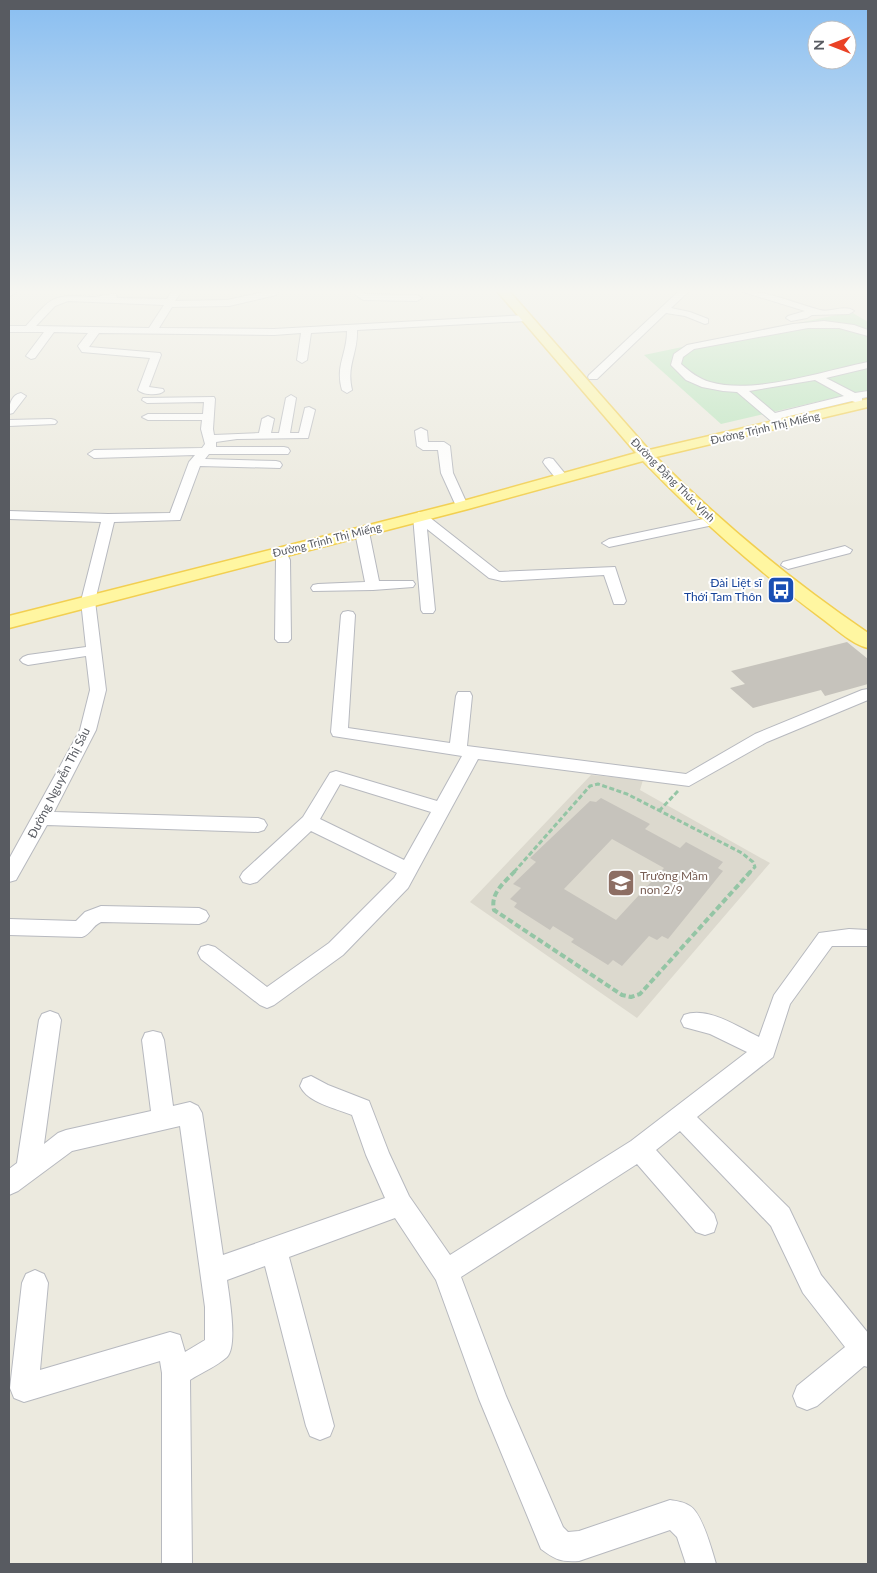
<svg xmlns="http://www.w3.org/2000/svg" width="877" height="1573" font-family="Lato,sans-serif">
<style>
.education{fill:#dcd9ce}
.green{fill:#bae4bd}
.building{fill:#c6c3bc;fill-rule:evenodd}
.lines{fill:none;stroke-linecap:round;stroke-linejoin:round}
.minor-casing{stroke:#b7b9bf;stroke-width:2}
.major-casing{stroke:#f2cf51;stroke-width:3}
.path-far1{stroke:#94c5a5;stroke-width:3;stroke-dasharray:5 2.5;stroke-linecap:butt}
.path{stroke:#94c5a5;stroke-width:4;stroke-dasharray:6 3;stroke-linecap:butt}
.minor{fill:#fff;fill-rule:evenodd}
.major{fill:#fff6a1;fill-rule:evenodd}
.labels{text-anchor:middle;stroke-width:4;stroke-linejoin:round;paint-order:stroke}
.far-street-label{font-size:11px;fill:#585b61;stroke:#fff}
.transit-label{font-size:12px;fill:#164399;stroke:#fff;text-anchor:end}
.street-label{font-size:12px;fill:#585b61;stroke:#fff}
.education-label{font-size:12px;fill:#785e54;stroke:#fff;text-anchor:start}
</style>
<rect width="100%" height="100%" fill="#eceadf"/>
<path class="education" d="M591,775L643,780L640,790L770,863L637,1018L470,902Z"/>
<path class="green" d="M851,312L868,322V390L721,424L644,355Z"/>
<path class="building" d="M847,642L868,659V684L825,696L821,690L753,708L730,688L745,684L731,671Z
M601,798L650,824L645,829L680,848L686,842L723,862L718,868L723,871L668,939L662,936L657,940L649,936L622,966L613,960L608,965L571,942L574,939L553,926L550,930L514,907L517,903L510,899L521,888L513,884L536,862L530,858L590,801L596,802ZM612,839L664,868L616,920L564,889Z"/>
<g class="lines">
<g class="minor-casing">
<path id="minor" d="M9,291H17L9,297Z
M172,291H182L175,301L227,300L269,291H276L278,293L276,295L229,306L172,307L159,328L274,329L526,315L531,318L526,321L357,330C358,354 346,365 352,390L347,393L342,390C335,365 347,355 347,331L311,333L307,360L302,363L297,360L301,333L274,335L99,333L89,347L160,353L161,355L149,387L163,389L164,391C159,396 143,395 138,390L150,358L82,352L78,346L88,333L54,332L35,358L31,359L26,356L44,332H9V326H26C54,295 51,295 93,297C101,297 109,293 116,294L117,298L167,299ZM68,301L164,305L149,328L36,326L55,306Z
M350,291H361L365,294L417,295L422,298L417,301L363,300Z
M679,291H689L671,308L690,312L708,319V323L705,324L685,316L666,313L597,379H589L588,377L589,375Z
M740,291C768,291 794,303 820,310C830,313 845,304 854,311L849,314L812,315L807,318L791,321L786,318L788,316L805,311Z
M824,321L854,325L868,330V336L839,328H808L694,349L683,357L681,364C690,372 699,379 710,382C754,395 823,371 868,362V368L826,378L855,393L868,391V397L862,398V402L858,403L852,401L781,418L787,424L785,426H777L737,392L723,391L702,387L686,380L671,365L674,354L687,345L793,324ZM815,380L844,396L775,413L749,391Z
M21,393L26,396L13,413L9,414C9,405 11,395 21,393Z
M291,395L296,398L290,433H299L305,408L309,407L315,410L308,438L237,439L216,442V447H284L288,448L290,451L288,454H209L205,459L276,461L280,462L282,465L280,468L200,466L180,520L114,522L95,601L106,690L96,730L54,812L258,818L264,820L267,825L264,830L258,832L47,825L16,880L9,882V859L80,730L90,690L86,656L28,665L23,663L20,660L23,657L28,655L86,647L81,601L101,522L9,519V511L108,514L170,513L189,462L195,455L94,458L88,454L94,450L202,448L205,444L201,429L202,420H148L142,417L148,414H203L204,402L147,403L142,400L143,398L214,397L215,399L213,429L214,435L259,433L262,419L268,416L274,419L271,433H279L286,398Z
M51,419L55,420L57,422L55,424L9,426V420Z
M421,428L427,431L428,442H444L450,446L453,473L468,506L467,509H457L456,506L441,473L438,450H423L417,446L415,431Z
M549,458L553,459L566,475L568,478L566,481H558L545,465L543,462L545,459Z
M419,512L424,513L499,572L615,567L626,601L624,604H614L604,575L502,581L489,578L427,529L435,610L433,613H423L421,610L413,516Z
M713,517L718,518L720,521L718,524L609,547L602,543L609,539Z
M362,528L369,532L379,581H413L415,584L413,587L373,590L313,591L311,588L313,585L318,584L365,582L355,532Z
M845,546L852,550L850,553L788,569L781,565L783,562Z
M279,547L284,548L290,560L291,639L288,642H278L275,639L276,560L272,551Z
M348,611L353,612L355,615L348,728L450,743L456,696L458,692H470L472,696L467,746L686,774L755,734L862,690L868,689V700L767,742L689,786L478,759L408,888L343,955L274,1005L267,1008L260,1005L201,959L198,953L201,947L208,945L215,947L267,987L329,943L394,878L397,873L311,831L257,882L250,884L243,882L240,877L243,872L303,817L330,773L336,771L437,801L462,756L333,736L331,732L341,615L343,612ZM340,784L431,812L404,860L320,819Z
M101,906L199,908L206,911L209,916L206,921L199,924L101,922C92,926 91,934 82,937L9,935V919L76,921L85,912Z
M849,929L868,930V946H832L790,1004L773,1057L697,1117L789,1208L821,1275L868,1333V1367L864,1366L817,1406L807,1410L797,1406L793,1396L797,1386L845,1347L803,1293L771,1226L680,1131L656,1150L714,1214L717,1223L714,1232L705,1235L696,1232L637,1164L461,1277L506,1396L563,1527L568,1532L579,1531L670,1500C677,1501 684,1502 690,1506C702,1513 712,1550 716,1564H686L677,1537L670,1530L579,1561C561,1562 556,1560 541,1549L479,1399L436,1280L395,1218L289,1257L334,1426L330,1436L320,1440L310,1436L306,1426L265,1266L227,1280C229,1295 238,1346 227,1357C217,1366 201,1373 190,1380L192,1564H162V1373L160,1361L24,1402L14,1398L10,1388L22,1283L26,1274L35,1270L44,1274L48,1283L40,1370L170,1332L180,1335L185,1352L205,1340V1307L180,1126L72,1151L18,1191L9,1195V1169L17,1163L39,1020L42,1014L50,1011L58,1014L61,1020L44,1144L58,1133L66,1130L151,1111L142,1040L145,1033L153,1031L161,1033L164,1040L173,1106L190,1102L198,1106L202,1113L223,1255L385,1198L366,1155L352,1115C335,1108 308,1103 300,1086L303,1079L311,1076L328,1085L369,1101L389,1153L409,1196L450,1255L631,1141L747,1052L710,1034L684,1027L681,1021L684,1015C708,1006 738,1027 759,1037L774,995L819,933Z"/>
</g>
<g class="major-casing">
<path id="major" d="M497,291H509L649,450L868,399V407L656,457C721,523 792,581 868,633V648C851,644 834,627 820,617C757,570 698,518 643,461L468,509L9,628V616L456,503L636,453Z"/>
</g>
<path class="path-far1" d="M659,811L678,791
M514,872L590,786L598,784L627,794L742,853L753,862L755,867L750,872"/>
<path class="path" d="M515,871C504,883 490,893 494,910L622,995L631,997L640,994L751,871"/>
<use href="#minor" class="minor"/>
<use href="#major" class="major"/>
</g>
<linearGradient id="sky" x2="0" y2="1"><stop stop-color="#89bef1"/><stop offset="0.57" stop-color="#f6f6f1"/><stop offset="1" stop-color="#f6f6f1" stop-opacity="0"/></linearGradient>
<rect width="877" height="511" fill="url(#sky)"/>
<defs>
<g id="bus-square" transform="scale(1.4375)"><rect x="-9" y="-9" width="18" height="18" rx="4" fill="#1a4fb4" stroke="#fff"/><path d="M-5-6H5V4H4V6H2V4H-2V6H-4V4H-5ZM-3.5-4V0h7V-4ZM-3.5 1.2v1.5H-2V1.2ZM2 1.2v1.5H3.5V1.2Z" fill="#fff"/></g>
<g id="school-square" transform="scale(1.4375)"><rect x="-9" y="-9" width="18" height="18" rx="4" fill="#8d6e63" stroke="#fff"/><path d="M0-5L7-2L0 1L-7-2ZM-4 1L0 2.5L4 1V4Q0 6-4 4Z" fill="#fff"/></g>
</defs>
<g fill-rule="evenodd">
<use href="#bus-square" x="781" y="590"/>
<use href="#school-square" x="621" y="883"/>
</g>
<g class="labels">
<g class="far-street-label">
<text transform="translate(765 428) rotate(-13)" y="4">Đường Trịnh Thị Miếng</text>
<text transform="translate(673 480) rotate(45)" y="4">Đường Đặng Thúc Vịnh</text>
<text transform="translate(327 540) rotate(-14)" y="4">Đường Trịnh Thị Miếng</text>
</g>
<g class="transit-label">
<text x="762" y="587">Đài Liệt sĩ<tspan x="762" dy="14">Thới Tam Thôn</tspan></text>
</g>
<g class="street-label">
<text transform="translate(59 783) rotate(-63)" y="4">Đường Nguyễn Thị Sáu</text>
</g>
<g class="education-label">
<text x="640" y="880">Trường Mầm<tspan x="640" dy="14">non 2/9</tspan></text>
</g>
</g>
<rect width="877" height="1573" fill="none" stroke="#585b61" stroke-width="20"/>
<g transform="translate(832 45) rotate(270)"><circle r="24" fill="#ffffff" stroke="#bcbdc0"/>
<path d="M0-4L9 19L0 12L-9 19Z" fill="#ea4226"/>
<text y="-8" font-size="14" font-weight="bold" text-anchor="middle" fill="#585b61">N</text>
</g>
</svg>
